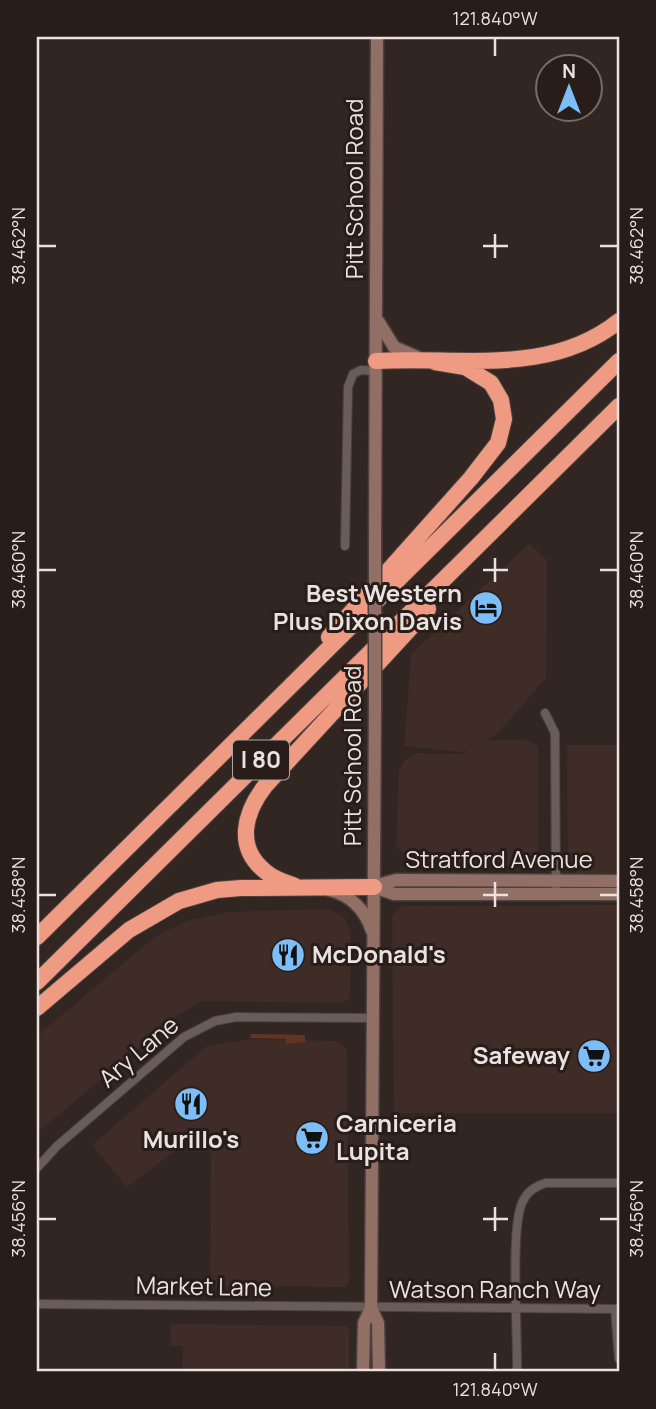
<svg xmlns="http://www.w3.org/2000/svg" width="656" height="1409" font-family="Manrope,sans-serif">
<style>
.built{fill:#3f2c27}
.green{fill:#653324}
.lines{fill:none;stroke-linecap:round;stroke-linejoin:round}
.street-casing{stroke:#4b423f;stroke-width:10}
.secondary-casing{stroke:#4b423f;stroke-width:15}
.highway-casing{stroke:#4b423f;stroke-width:18}
.street{stroke:#6a5c58;stroke-width:8}
.secondary{stroke:#926f65;stroke-width:12}
.highway{stroke:#ef9b83;stroke-width:16}
.secondary-bridge-casing{stroke:#4b423f;stroke-width:15;stroke-linecap:butt}
.secondary-bridge{stroke:#926f65;stroke-width:12}
.ticks{fill:none;stroke:#eae2e0;stroke-width:2.5}
.labels{text-anchor:middle;stroke-width:6;stroke-linejoin:round;paint-order:stroke}
.shield{fill:#281d19;stroke:#b0a7a4;stroke-width:2}
.shield-label{font-size:23px;font-weight:bold;fill:#eae2e0}
.street-label{font-size:24px;fill:#eae2e0;stroke:#281d19}
.poi-label{font-size:24px;font-weight:bold;fill:#eae2e0;stroke:#281d19;text-anchor:end}
.neatline{fill:none;stroke:#eae2e0;stroke-width:2.5}
.ticks-label{font-size:18px;text-anchor:middle;fill:#eae2e0}
</style>
<rect width="100%" height="100%" fill="#322623"/>
<path class="built" d="M529,544L547,560L546,678L498,733L487,741L525,739L538,747V850L522,866L416,865L396,846L399,770L406,759L417,753L462,754L473,745L462,752L404,746L411,654Z
M567,745H619V873H578L568,864Z
M619,905V1113H394L392,915L402,906Z
M329,909L344,917L351,932L350,998L341,1003L200,1001L174,1018L37,1133V1036L156,936L187,921L229,912Z
M253,1039L336,1041L347,1049L349,1283L345,1287L210,1286L211,1152L175,1151L127,1187L92,1145L207,1046Z
M171,1324L346,1326L349,1329V1372H182L183,1346H170Z"/>
<path class="green" d="M251,1034L305,1035V1042L286,1044V1039L250,1038Z"/>
<g class="lines">
<g class="street-casing">
<path id="street" d="M345,546L348,387L353,374L361,370L376,371
M545,713L555,733L556,895
M37,1168L57,1146L184,1037L215,1021L236,1017L373,1018
M37,1304L619,1309
M615,1309L619,1359
M517,1372C518,1337 510,1230 522,1203C526,1193 535,1186 546,1183H619"/>
</g>
<g class="secondary-casing">
<path id="secondary" d="M378,321L394,347L417,357
M375,542L377,37
M374,886L396,880L619,881
M374,887L394,894H619
M329,890C351,895 365,910 372,931
M371,1308L378,1323L379,1372
M363,1372L364,1323L371,1308L375,706"/>
</g>
<g class="highway-casing">
<path id="highway" d="M376,361C459,356 549,377 619,321
M329,637L471,478L498,443L504,419L501,400L491,383L465,367L435,362
M295,886C285,882 275,880 266,872C235,848 244,813 265,786L428,609
M37,937L619,361
M37,982L619,406
M37,1008L129,930L179,901L217,890L241,888L374,887"/>
</g>
<use href="#street" class="street"/>
<use href="#secondary" class="secondary"/>
<use href="#highway" class="highway"/>
<g class="secondary-bridge-casing">
<path id="secondary-bridge" d="M375,706V542"/>
</g>
<use href="#secondary-bridge" class="secondary-bridge"/>
</g>
<path class="ticks" d="M495,38V56M495,234V258M38,246H56M483,246H508M600,246H618M495,558V582M38,570H56M483,570H508M600,570H618M495,882V907M38,895H56M483,895H508M600,895H618M495,1207V1231M38,1219H56M483,1219H508M600,1219H618M495,1353V1370"/>
<defs>
<g id="hotel-disc" transform="scale(1.75)"><circle r="9.5" fill="#7dbef9" stroke="#281d19"/><path d="M-6-4.5h1.5V1H6V5H4.5V3h-9V5H-6ZM-4 0a1.8 1.8 0 1 1 3.6 0ZM.5 0V-2.5h3Q6-2.5 6 0Z" fill="#111"/></g>
<g id="restaurant-disc" transform="scale(1.75)"><circle r="9.5" fill="#7dbef9" stroke="#281d19"/><path d="M-5-6h1v4h1v-4h1v4h1v-4h1v5L-1.5 .5V6h-2V.5L-5-1ZM5-6V6H3V1.5H1.5Q1.5-4 5-6Z" fill="#111"/></g>
<g id="supermarket-disc" transform="scale(1.75)"><circle r="9.5" fill="#7dbef9" stroke="#281d19"/><path d="M-6-5.5h2.5l.6 2H6L4.5 2H-2.5L-4.4-4H-6ZM-1.5 3.2a1.3 1.3 0 1 0 .1 0ZM3 3.2a1.3 1.3 0 1 0 .1 0Z" fill="#111"/></g>
</defs>
<g fill-rule="evenodd">
<use href="#hotel-disc" x="486" y="608"/>
<use href="#restaurant-disc" x="288" y="955"/>
<use href="#supermarket-disc" x="594" y="1056"/>
<use href="#restaurant-disc" x="191" y="1104"/>
<use href="#supermarket-disc" x="312" y="1138"/>
</g>
<g class="labels">
<rect class="shield" x="233" y="740.5" width="56" height="39" rx="5"/>
<g class="shield-label">
<text x="261" y="768">I 80</text>
</g>
<g class="street-label">
<text transform="translate(355 189) rotate(-90)" y="8">Pitt School Road</text>
<text transform="translate(353 756) rotate(-90)" y="8">Pitt School Road</text>
<text x="499" y="868">Stratford Avenue</text>
<text transform="translate(139 1052) rotate(-40)" y="8">Ary Lane</text>
<text transform="translate(204 1287) rotate(1)" y="8">Market Lane</text>
<text x="495" y="1298">Watson Ranch Way</text>
</g>
<g class="poi-label">
<text x="462" y="602">Best Western<tspan x="462" dy="28">Plus Dixon Davis</tspan></text>
<text x="312" y="963" text-anchor="start">McDonald's</text>
<text x="570" y="1064">Safeway</text>
<text x="336" y="1132" text-anchor="start">Carniceria<tspan x="336" dy="28">Lupita</tspan></text>
<text x="191" y="1148" text-anchor="middle">Murillo's</text>
</g>
</g>
<rect width="656" height="1409" fill="none" stroke="#281d19" stroke-width="77"/>
<g transform="translate(569 88)"><circle r="33" fill="#281d19" stroke="#766c69" stroke-width="2"/>
<path d="M0-5L12 26L0 18L-12 26Z" fill="#7dbef9"/>
<text y="-10" font-size="19" font-weight="bold" text-anchor="middle" fill="#eae2e0">N</text>
</g>
<rect x="38" y="38" width="580" height="1332" class="neatline"/>
<g class="ticks-label">
<text x="495" y="25">121.840°W</text>
<text transform="translate(19 246) rotate(-90)" y="6">38.462°N</text>
<text transform="translate(637 246) rotate(-90)" y="6">38.462°N</text>
<text transform="translate(19 570) rotate(-90)" y="6">38.460°N</text>
<text transform="translate(637 570) rotate(-90)" y="6">38.460°N</text>
<text transform="translate(19 895) rotate(-90)" y="6">38.458°N</text>
<text transform="translate(637 895) rotate(-90)" y="6">38.458°N</text>
<text transform="translate(19 1219) rotate(-90)" y="6">38.456°N</text>
<text transform="translate(637 1219) rotate(-90)" y="6">38.456°N</text>
<text x="495" y="1396">121.840°W</text>
</g>
</svg>
